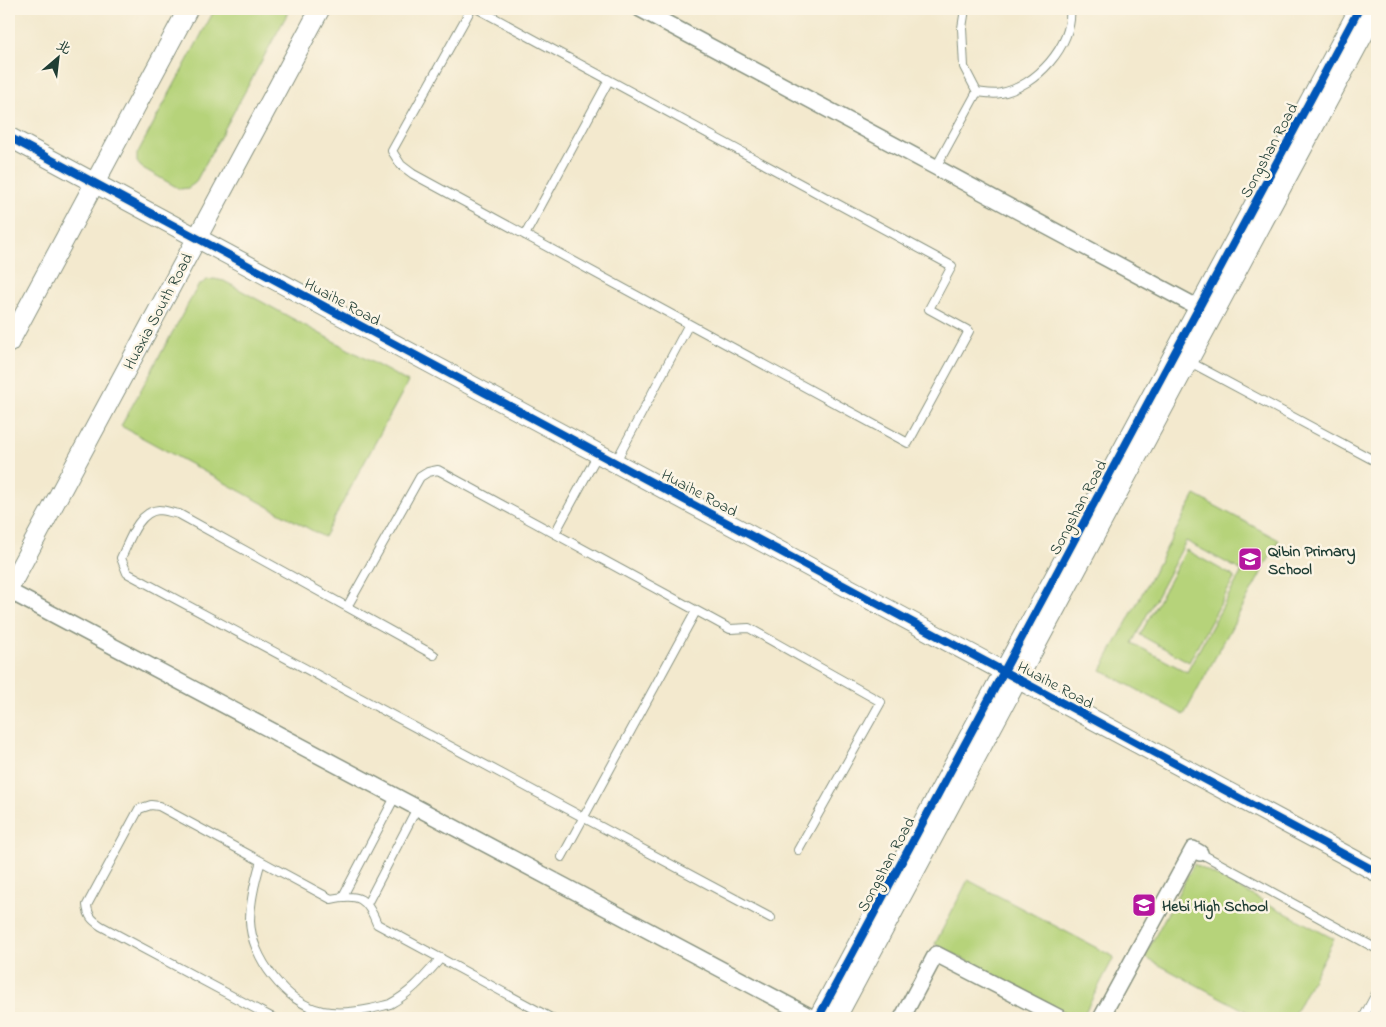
<svg xmlns="http://www.w3.org/2000/svg" width="1386" height="1027" font-family="'Indie Flower','LXGW WenKai TC',sans-serif">
<style>
.green{fill:#b6d37a;stroke:#6a8857;fill-rule:evenodd}
.lines{fill:none;stroke-linecap:round;stroke-linejoin:round}
.service-casing{stroke:#899381;stroke-width:10}
.minor-casing{stroke:#899381;stroke-width:18}
.tertiary-casing{stroke:#899381;stroke-width:21}
.service{stroke:#fff;stroke-width:8}
.minor{stroke:#fff;stroke-width:15}
.tertiary{stroke:#fff;stroke-width:19}
.cycleway-casing{stroke:#fcf5e5;stroke-width:11}
.cycleway{stroke:#0057b8;stroke-width:8}
.labels{text-anchor:middle;stroke-width:5;stroke-linejoin:round;paint-order:stroke}
.street-label{font-size:16px;fill:#1f3d34;stroke:#fcf5e5}
.poi-label{font-size:16px;font-weight:bold;fill:#1f3d34;stroke:#fcf5e5;text-anchor:start}
</style>
<rect width="100%" height="100%" fill="#fcf5e5"/>
<filter id="ink" filterUnits="userSpaceOnUse"><feTurbulence type="fractalNoise" baseFrequency=".02" numOctaves="2"/><feDisplacementMap in="SourceGraphic" scale="10" xChannelSelector="R" yChannelSelector="G"/><feConvolveMatrix kernelMatrix="1 2 1 2 8 2 1 2 1" color-interpolation-filters="sRGB"/></filter>
<filter id="wash" filterUnits="userSpaceOnUse"><feTurbulence type="fractalNoise" baseFrequency=".0096" numOctaves="4" result="noise"/><feDisplacementMap in="SourceGraphic" scale="20" xChannelSelector="R" yChannelSelector="G"/><feGaussianBlur stdDeviation="1.12" result="paint"/><feColorMatrix in="noise" values="0 0 0 0 0 0 0 0 0 0 0 0 0 0 0 0 0 1.4 0 .05"/><feComposite in="paint" operator="in"/></filter>
<g filter="url(#wash)">
<rect width="100%" height="100%" fill="#f3e9ce"/>
<path class="green" d="M215,9H290L195,183L188,188L180,189L141,167L137,162V154Z
M214,279L224,281L408,382L324,537L121,426L198,286L207,280Z
M1195,495L1279,540L1184,715L1101,670ZM1186,541L1242,571L1187,672L1132,643Z
M1186,550L1235,577L1189,662L1140,635Z
M1194,864L1334,939L1292,1018H1259L1144,957Z
M968,880L1114,957L1082,1018H1076L935,944Z"/>
</g>
<g filter="url(#ink)">
<g class="lines">
<g class="service-casing">
<path id="service" d="M471,9L392,151L401,165L413,174L908,443L969,331L929,309L952,266L478,9
M965,9L962,28L964,67L977,92C985,93 994,95 1001,93C1035,87 1074,45 1070,9
M936,167L977,92
M525,235L609,80
M1188,361L1377,462
M615,463L689,324
M555,533L598,454
M347,607L420,477L428,472L438,470L730,629L749,628L881,702L798,850
M434,655L179,514C172,513 165,510 159,510C138,511 129,542 121,558L127,573L771,918
M1200,853L1377,949
M562,857L696,611
M261,861C255,881 250,900 250,921C251,957 286,1003 322,1011C338,1014 356,1012 371,1009C377,1007 384,1006 390,1004C412,992 424,977 441,958
M343,896L395,797
M367,904L417,808
M273,1018L101,926C92,920 88,916 87,905L139,809L151,805L159,806L331,899C359,893 367,898 377,924L551,1018
M1363,1018L1377,992"/>
</g>
<g class="minor-casing">
<path id="minor" d="M640,9L1199,308
M9,591L813,1018
M902,1018L936,954L1060,1018
M1101,1018L1193,849L1200,853"/>
</g>
<g class="tertiary-casing">
<path id="tertiary" d="M9,137L1377,872
M9,343L188,9
M9,588L320,9
M818,1018L1359,9
M836,1018L1377,9"/>
</g>
<use href="#service" class="service"/>
<use href="#minor" class="minor"/>
<use href="#tertiary" class="tertiary"/>
<g class="cycleway-casing">
<path id="cycleway" d="M9,137L1377,872
M818,1018L1359,9"/>
</g>
<use href="#cycleway" class="cycleway"/>
</g>
</g>
<defs>
<g id="school-square" transform="scale(1.25)"><rect x="-9" y="-9" width="18" height="18" rx="4" fill="#b5179e" stroke="#fcf5e5"/><path d="M0-5L7-2L0 1L-7-2ZM-4 1L0 2.5L4 1V4Q0 6-4 4Z" fill="#fff"/></g>
</defs>
<g fill-rule="evenodd">
<use href="#school-square" x="1250" y="559"/>
<use href="#school-square" x="1144" y="905"/>
</g>
<g class="labels">
<g class="street-label">
<text transform="translate(1268 150) rotate(-62)" y="6">Songshan Road</text>
<text transform="translate(343 301) rotate(28)" y="6">Huaihe Road</text>
<text transform="translate(157 311) rotate(-62)" y="6">Huaxia South Road</text>
<text transform="translate(700 492) rotate(28)" y="6">Huaihe Road</text>
<text transform="translate(1077 507) rotate(-62)" y="6">Songshan Road</text>
<text transform="translate(1056 684) rotate(28)" y="6">Huaihe Road</text>
<text transform="translate(885 864) rotate(-62)" y="6">Songshan Road</text>
</g>
<g class="poi-label">
<text x="1268" y="556">Qibin Primary<tspan x="1268" dy="18">School</tspan></text>
<text x="1162" y="911">Hebi High School</text>
</g>
</g>
<rect width="1386" height="1027" fill="none" stroke="#fcf5e5" stroke-width="30"/>
<g transform="translate(58 58) rotate(28)" stroke="#fcf5e5" stroke-width="4" paint-order="stroke">
<path d="M0-4L9 19L0 12L-9 19Z" fill="#1f3d34"/>
<text y="-8" font-size="14" font-weight="bold" text-anchor="middle" fill="#1f3d34">北</text>
</g>
</svg>
